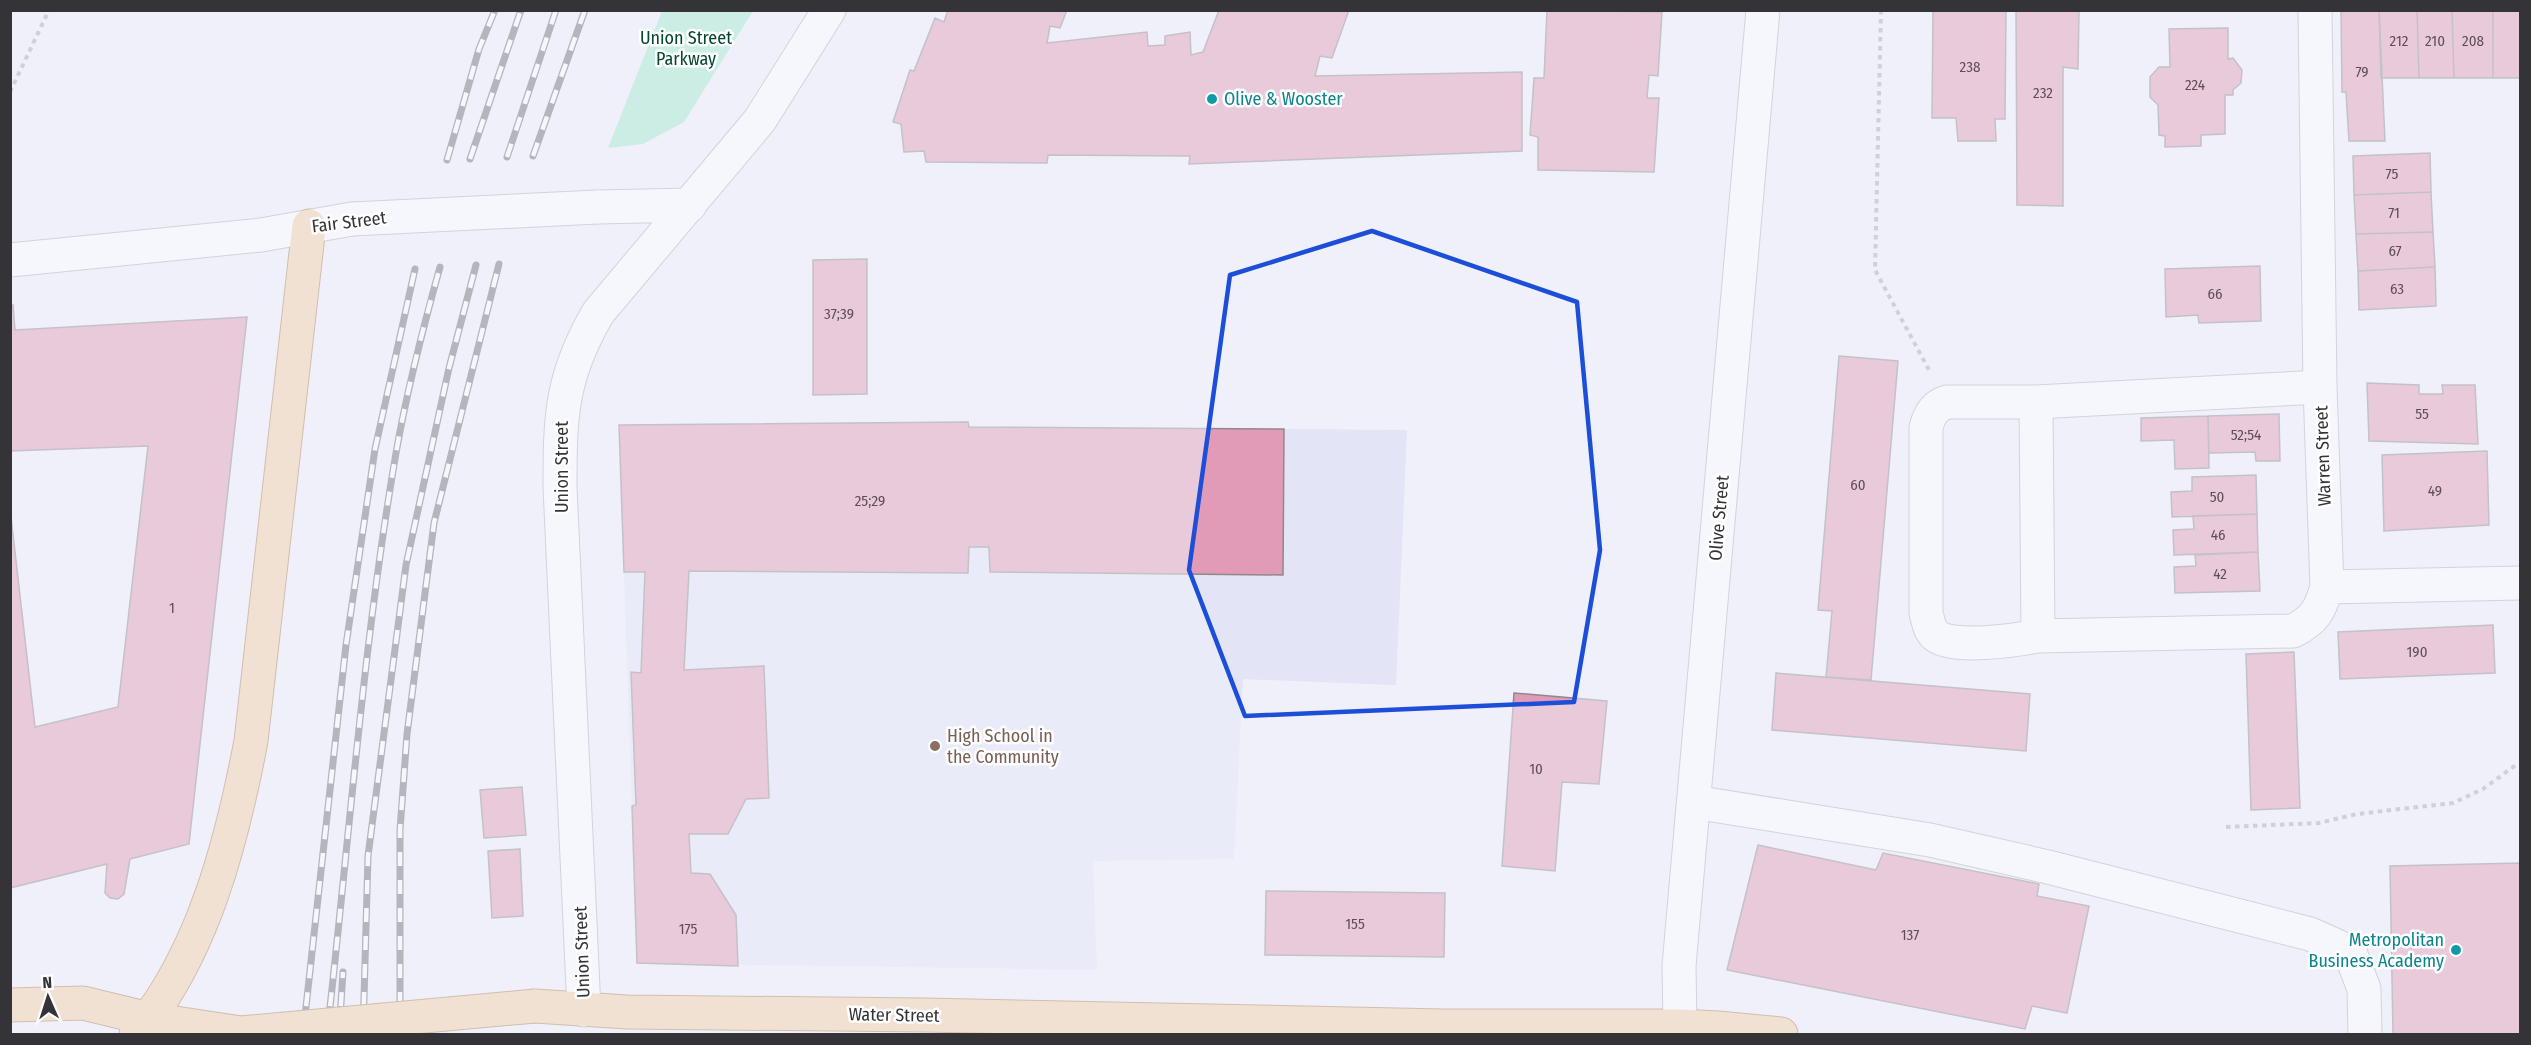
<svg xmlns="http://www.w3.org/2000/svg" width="2531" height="1045" font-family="'Fira Sans Condensed',sans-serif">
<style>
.built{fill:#e3e4f5}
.green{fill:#a3e9c8}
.building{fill:#e19bb7;stroke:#91888b;stroke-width:1.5}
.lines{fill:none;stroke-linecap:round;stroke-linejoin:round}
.minor-casing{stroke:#afb0b9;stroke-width:35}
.major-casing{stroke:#ac8358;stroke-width:35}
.path{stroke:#a9aab1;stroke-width:4;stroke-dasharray:4.5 4.5;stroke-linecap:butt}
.minor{stroke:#fff;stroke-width:33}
.major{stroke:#f4cea5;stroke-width:33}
.rail-casing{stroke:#6d6e73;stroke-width:7}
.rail{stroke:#fefefe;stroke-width:4.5;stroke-dasharray:14;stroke-linecap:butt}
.minor-bridge-casing{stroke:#afb0b9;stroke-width:35;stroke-linecap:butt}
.major-bridge-casing{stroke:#ac8358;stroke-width:35;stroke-linecap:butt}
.minor-bridge{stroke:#fff;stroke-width:33}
.major-bridge{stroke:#f4cea5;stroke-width:33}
.marked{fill:none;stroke:#1d4ed8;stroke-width:4.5;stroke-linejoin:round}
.culture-dot{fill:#0f9aa8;stroke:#fefefe;stroke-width:2}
.education-dot{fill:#8d6e63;stroke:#fefefe;stroke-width:2}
.labels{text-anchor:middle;stroke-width:5;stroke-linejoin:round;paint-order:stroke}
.number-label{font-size:15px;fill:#5f4e58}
.park-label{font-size:18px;fill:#064630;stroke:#fefefe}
.culture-label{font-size:18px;fill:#0d838f;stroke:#fefefe;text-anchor:start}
.street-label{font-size:18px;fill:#343438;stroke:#fefefe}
.education-label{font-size:18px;fill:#785e54;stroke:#fefefe;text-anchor:start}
</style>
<rect width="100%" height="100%" fill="#eff0f9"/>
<path class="built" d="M968,422L969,427L1407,430L1396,685L1243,679L1234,859L1093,861L1097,970L637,963L619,425Z"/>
<path class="green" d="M662,11H753L684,122L643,144L608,148Z"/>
<path class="building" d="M948,10H1067L1060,28L1050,26L1047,43L1147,32L1148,46L1165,45V36L1190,32L1191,55L1203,52L1219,10H1349L1332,58L1320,56L1315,76L1522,72V151L1189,164L1190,156L1048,155L1047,163L926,162L924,151L904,152L901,124L893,122L910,70L914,71L935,18L944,22Z
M1547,10L1662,12L1658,76L1649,75L1647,98H1659L1654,172L1538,170V137L1530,135L1534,78H1544Z
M1933,10H2006L2005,119H1995L1996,141H1958L1956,118H1932Z
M2016,10H2079L2078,69L2063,67V206L2017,205Z
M2341,10H2379L2385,141H2349L2346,92H2342Z
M2379,10H2417L2419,78H2381Z
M2417,10H2452L2454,78H2419Z
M2452,10H2493V78H2454Z
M2493,10H2520V78H2493Z
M2228,28V59L2233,58L2242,70L2241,83L2233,90V95H2225V134L2201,135V146L2165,147V136L2159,135L2158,105L2150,97V77L2159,67H2170L2169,29Z
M2430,153L2431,192L2354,195L2353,156Z
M2431,192L2433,232L2356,234L2354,195Z
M2433,232L2435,267L2358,271L2356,234Z
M867,259V394L813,395V260Z
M2260,266L2261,321L2199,323L2198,315L2166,317L2165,269Z
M2435,267L2436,306L2359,310L2358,271Z
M13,305L15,330L247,317L189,844L130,859L124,894L118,899L110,898L105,893L107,864L10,888V508L35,727L118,707L148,446L10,451V306Z
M1839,356L1898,361L1871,680L1826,677L1832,611L1818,610Z
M2367,383L2419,385V394H2443L2442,385H2475L2478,444L2369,441Z
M2279,414L2280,461H2256L2255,452L2209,453L2208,416Z
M2208,416L2209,468L2175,469L2174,440L2141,441V418Z
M968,422L969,427L1284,429L1283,575L990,572L989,547H969L968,573L689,571L684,670L764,666L769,798L746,799L728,834H689L691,873L710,874L736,915L738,966L637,963L632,806L636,805L631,672L641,673L645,572H624L619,425Z
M2487,451L2489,525L2384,531L2382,455Z
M2256,475L2257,514L2172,517L2171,492L2192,491V477Z
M2257,514L2258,552L2174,555L2173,530L2194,529L2193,516Z
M2258,552L2260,591L2175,593L2174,567L2196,566L2195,555Z
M2493,625L2495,673L2340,679L2338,632Z
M2294,652L2300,808L2251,810L2246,654Z
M1776,673L2030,694L2026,751L1772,730Z
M1514,693L1607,701L1599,784L1562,782L1555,871L1502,866Z
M522,787L526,835L484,838L480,790Z
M1758,845L1876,870L1883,853L2039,884L2037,896L2089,906L2067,1013L2032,1006L2025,1029L1727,970Z
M520,849L523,916L492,918L488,851Z
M2520,863V1034H2393L2390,866Z
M1266,891L1445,893L1444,957L1265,955Z"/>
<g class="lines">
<g class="minor-casing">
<path id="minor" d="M597,207L690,205
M10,260L261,235L352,219
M2036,402H1947C1934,406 1929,415 1926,428V613C1928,620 1929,629 1935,635C1951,650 2017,640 2038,636L2036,402L2320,387
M2327,587L2520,583
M2038,636L2293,631C2315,620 2320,610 2327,587L2320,387L2315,10
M1694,802L1930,840L2048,867L2310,934L2350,952L2364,989L2365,1034
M584,1010L560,487C560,415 561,377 598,313L760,120L829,10
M1680,1026L1679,966L1763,10"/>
</g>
<g class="major-casing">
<path id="major" d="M10,1005L83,1003L149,1019L241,1033
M535,1006L627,1012L925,1015L1444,1026H1680L1718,1028L1781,1034
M136,1034C203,955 232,841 251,741L309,226"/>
</g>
<path class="path" d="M1881,10L1875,270L1929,370
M10,92L49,10
M2226,827L2319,823L2357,814L2453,803L2483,789L2516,765H2520"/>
<use href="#minor" class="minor"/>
<use href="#major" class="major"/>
<g class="rail-casing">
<path id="rail" d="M533,156L585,10
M507,157L556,10
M470,159L521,10
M447,160L479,49L495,10
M303,1034L346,645L375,449L415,269
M327,1034C349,841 363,645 396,453C407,390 423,328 440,267
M339,1034L343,972
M363,1034L368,856L406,565L449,368L476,265
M400,1034V830L407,734L434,523L499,264"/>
</g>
<use href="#rail" class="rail"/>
<g class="minor-bridge-casing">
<path id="minor-bridge" d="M352,219L597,207"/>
</g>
<g class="major-bridge-casing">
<path id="major-bridge" d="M241,1033L535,1006"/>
</g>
<use href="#minor-bridge" class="minor-bridge"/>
<use href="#major-bridge" class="major-bridge"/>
</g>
<path d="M0 0H2531V1045H0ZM1372,231L1577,302L1600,550L1574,702L1245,716L1189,570L1230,275Z" fill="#eff0f9" fill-opacity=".55" fill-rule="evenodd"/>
<path class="marked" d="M1372,231L1577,302L1600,550L1574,702L1245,716L1189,570L1230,275Z"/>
<g class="culture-dot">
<circle cx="1212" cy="99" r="6"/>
<circle cx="2456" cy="950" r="6"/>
</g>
<circle class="education-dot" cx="935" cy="746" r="6"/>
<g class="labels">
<g class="number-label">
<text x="2399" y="46">212</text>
<text x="2435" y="46">210</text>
<text x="2473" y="46">208</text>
<text x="1970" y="72">238</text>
<text x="2362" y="77">79</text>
<text x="2195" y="90">224</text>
<text x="2043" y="98">232</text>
<text x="2392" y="179">75</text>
<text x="2394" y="218">71</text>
<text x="2395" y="256">67</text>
<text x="2397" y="294">63</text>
<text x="2215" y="299">66</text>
<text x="839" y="319">37;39</text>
<text x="2422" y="419">55</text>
<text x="2246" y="440">52;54</text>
<text x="1858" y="490">60</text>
<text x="2435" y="496">49</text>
<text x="2217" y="502">50</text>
<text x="870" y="506">25;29</text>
<text x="2218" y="540">46</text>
<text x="2220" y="579">42</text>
<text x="172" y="613">1</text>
<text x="2417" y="657">190</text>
<text x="1536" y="774">10</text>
<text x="1355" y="929">155</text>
<text x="688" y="934">175</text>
<text x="1910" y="940">137</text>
</g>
<g class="park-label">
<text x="686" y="44">Union Street<tspan x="686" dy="21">Parkway</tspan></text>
</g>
<g class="culture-label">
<text x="1224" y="105">Olive &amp; Wooster</text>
<text x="2444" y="946" text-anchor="end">Metropolitan<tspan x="2444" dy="21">Business Academy</tspan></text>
</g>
<g class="street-label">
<text transform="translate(349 222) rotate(-7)" y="6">Fair Street</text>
<text transform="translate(2323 456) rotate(-92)" y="6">Warren Street</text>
<text transform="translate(562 467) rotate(-90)" y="6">Union Street</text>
<text transform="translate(1719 518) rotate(-85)" y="6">Olive Street</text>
<text transform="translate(582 952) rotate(-92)" y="6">Union Street</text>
<text transform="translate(894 1015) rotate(1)" y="6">Water Street</text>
</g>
<g class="education-label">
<text x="947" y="742">High School in<tspan x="947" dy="21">the Community</tspan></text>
</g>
</g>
<rect width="2531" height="1045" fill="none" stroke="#343438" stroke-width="24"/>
<g transform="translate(48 997) rotate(357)" stroke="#fefefe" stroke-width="4.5" paint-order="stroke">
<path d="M0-4.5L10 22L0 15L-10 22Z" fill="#343438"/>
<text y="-9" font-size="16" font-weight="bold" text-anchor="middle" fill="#343438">N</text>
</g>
</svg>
